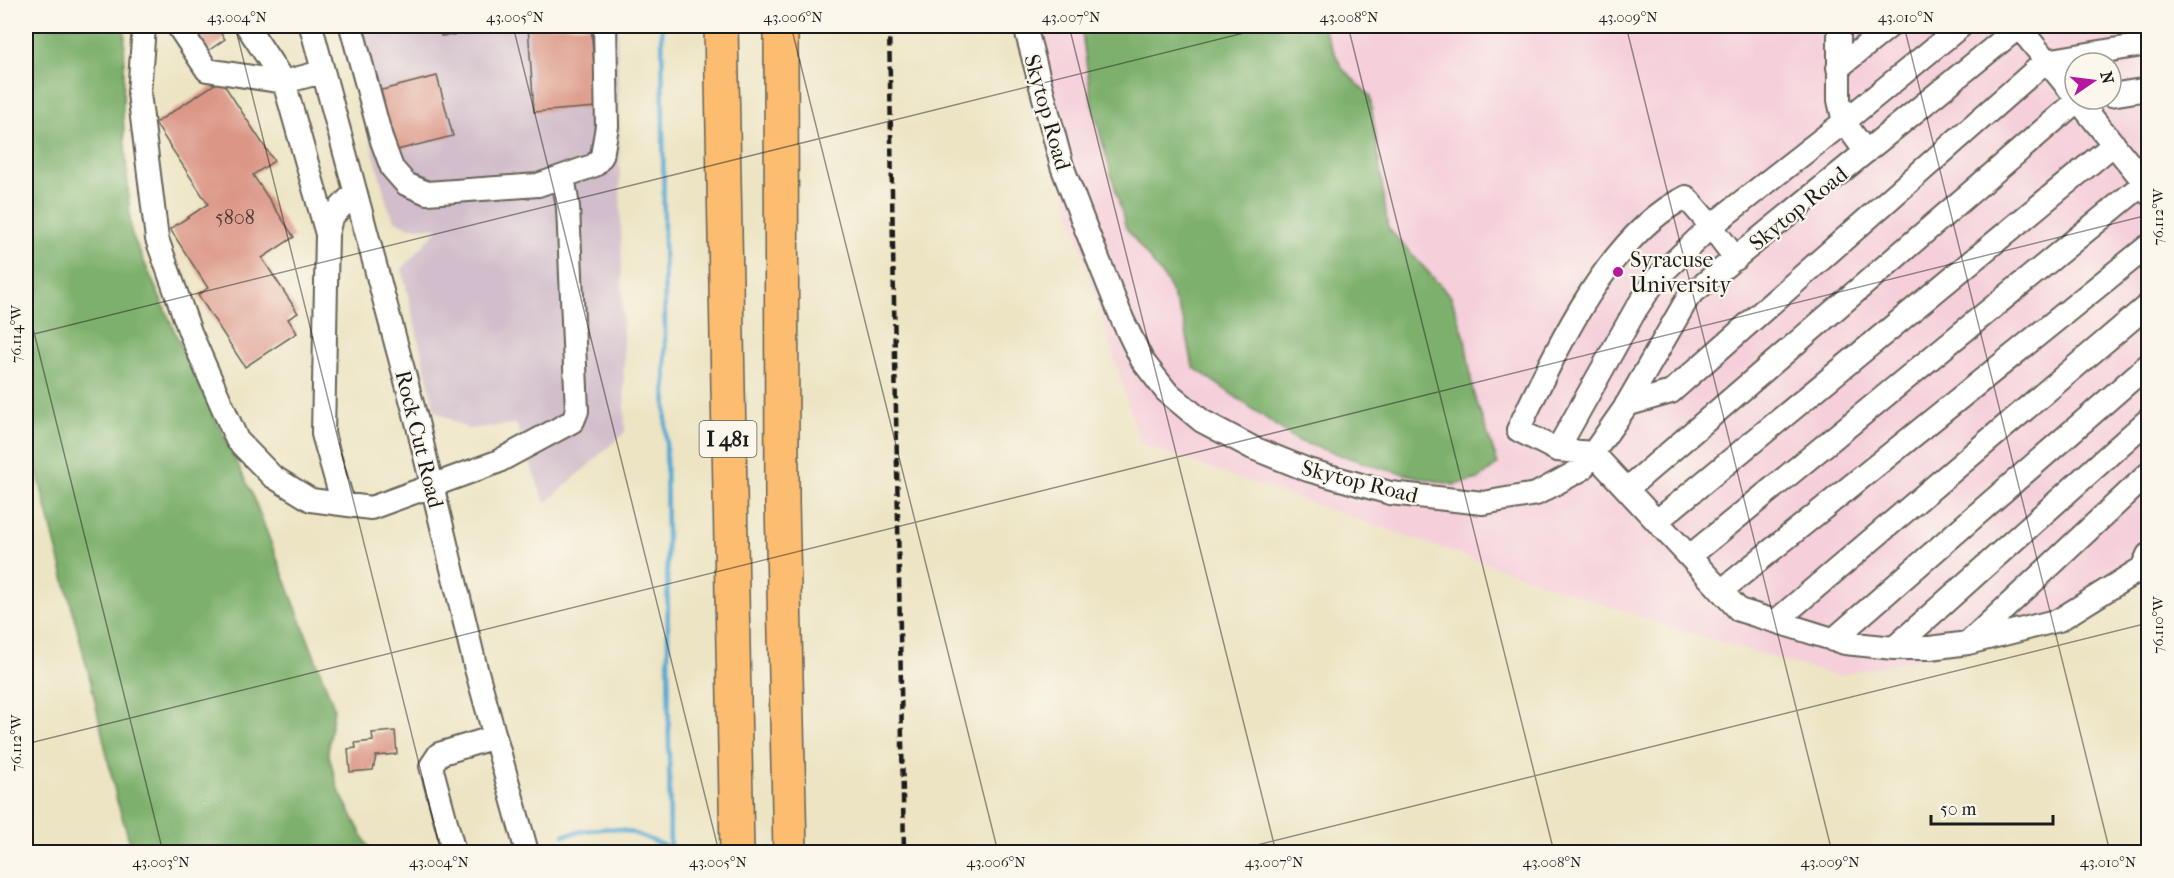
<svg xmlns="http://www.w3.org/2000/svg" width="2174" height="878" font-family="'IM FELL French Canon',serif">
<style>
.built{fill:#f5cfda;fill-rule:evenodd}
.industrial{fill:#d1bdcb}
.forest{fill:#7db06c;stroke:#4c6644;stroke-width:1.5}
.lines{fill:none;stroke-linecap:round;stroke-linejoin:round}
.stream{stroke:#57a8d1;stroke-width:4.5}
.building{fill:#db9686}
.minor-casing{stroke:#656256;stroke-width:26}
.highway-casing{stroke:#656256;stroke-width:36}
.minor{stroke:#fff;stroke-width:22}
.highway{stroke:#fcbd6f;stroke-width:33}
.rail{stroke:#1c1c1c;stroke-width:4.5;stroke-dasharray:9 4.5;stroke-linecap:butt}
.ticks{fill:none;stroke:#1c1c1c;stroke-width:1.5;stroke-opacity:0.45}
.poi-dot{fill:#b5179e;stroke:#fbf7ec;stroke-width:2}
.labels{text-anchor:middle;stroke-width:4.5;stroke-linejoin:round;paint-order:stroke}
.number-label{font-size:20px;fill:#4c3a36}
.shield{fill:#fbf7ec;stroke:#5f5e5a;stroke-width:1.5}
.shield-label{font-size:21px;font-weight:bold;fill:#1c1c1c}
.street-label{font-size:22px;fill:#1c1c1c;stroke:#fbf7ec}
.poi-label{font-size:22px;fill:#1c1c1c;stroke:#fbf7ec;text-anchor:start}
.neatline{fill:none;stroke:#1c1c1c;stroke-width:2}
.ticks-label{font-size:15px;text-anchor:middle;fill:#1c1c1c}
</style>
<rect width="100%" height="100%" fill="#fbf7ec"/>
<filter id="ink" filterUnits="userSpaceOnUse"><feTurbulence type="fractalNoise" baseFrequency=".0167" numOctaves="2"/><feDisplacementMap in="SourceGraphic" scale="12" xChannelSelector="R" yChannelSelector="G"/><feConvolveMatrix kernelMatrix="1 2 1 2 8 2 1 2 1" color-interpolation-filters="sRGB"/></filter>
<filter id="wash" filterUnits="userSpaceOnUse"><feTurbulence type="fractalNoise" baseFrequency=".008" numOctaves="4" result="noise"/><feDisplacementMap in="SourceGraphic" scale="24" xChannelSelector="R" yChannelSelector="G"/><feGaussianBlur stdDeviation="1.35" result="paint"/><feColorMatrix in="noise" values="0 0 0 0 0 0 0 0 0 0 0 0 0 0 0 0 0 1.4 0 .05"/><feComposite in="paint" operator="in"/></filter>
<g filter="url(#wash)">
<rect width="100%" height="100%" fill="#ece4c3"/>
<path class="built" d="M1014,26H2148V580L1975,646L1837,676L1678,630L1140,444ZM2075,63H2111V99H2075Z"/>
<path class="industrial" d="M340,26H617L625,432L545,504L516,424L468,429L435,411L402,269L439,228L408,227L395,220L388,207Z"/>
<path class="forest" d="M26,26H125L123,115L131,232L187,359L253,496L334,707L328,752L338,789L371,852H133L117,801L91,683L31,448L26,440Z
M1081,26H1322L1342,68L1370,96L1388,228L1451,297L1465,338L1473,392L1498,464L1479,479L1454,485L1383,469L1298,441L1193,367L1184,322L1167,282L1126,228L1092,104Z"/>
<g class="lines">
<path class="stream" d="M662,26L670,852
M564,835C617,823 620,827 670,848"/>
</g>
<g id="blocks">
<path class="building" d="M190,26H215L225,39L208,51Z
M440,26H520V29L441,36Z
M528,26H591L597,107L534,112Z
M437,76L453,136L393,151L378,91Z
M221,80L274,161L253,175L294,237L262,258L298,313L288,319L297,333L245,367L198,295L208,288L170,229L208,204L155,123Z
M395,731L397,754L376,756L373,770L350,772L348,749L356,748L355,743L373,741L372,733Z"/>
</g>
</g>
<g filter="url(#ink)">
<use href="#blocks" fill-opacity="0" stroke="#656256" stroke-width="1.5"/>
<g class="lines">
<g class="minor-casing">
<path id="minor" d="M144,26L139,93L157,239L190,332L237,440L272,476L311,500L371,508L497,462L573,421L577,411L568,207L563,176
M178,26L207,70L284,82L322,72
M247,26L284,82L327,234
M311,26L416,418L475,665L527,852
M351,26L382,141L392,168L406,184L427,193L538,185L595,165L602,156L607,126L605,26
M1025,26L1062,166L1086,229L1123,321L1142,360L1166,391L1202,421L1253,448L1308,470L1390,493L1483,503L1536,494L1582,469L1624,409L1689,296L2020,26
M1839,26V100L1844,122L1866,152
M1961,26L1844,122L1711,226L1686,197C1607,236 1555,353 1518,430L1557,450L1593,453L1739,610L1845,643L1894,648H1930L1968,643L2059,620L2142,568L2148,555
M2019,27L2075,96
M1838,68L1890,26
M2111,95L2148,89
M2077,99L2145,183L2148,193
M1626,405L1671,392L2046,61L2148,44
M1557,450L1636,309L1657,278L1711,226L1736,259
M1627,489L2078,100L2082,99
M343,504L323,434L327,234L331,218L354,193
M1657,521L2114,144
M1690,556L2148,180
M1721,591L2148,246
M1776,621L2148,305
M1833,640L2148,365
M1969,642L2148,474
M1894,648L2148,420
M454,852L431,766L439,754L495,737"/>
</g>
<g class="highway-casing">
<path id="highway" d="M721,26L737,852
M781,26L782,502L790,852"/>
</g>
<use href="#minor" class="minor"/>
<use href="#highway" class="highway"/>
<path class="rail" d="M889,26L904,852"/>
</g>
</g>
<path class="ticks" d="M235,26L441,852M513,26L719,852M791,26L998,852M1069,26L1276,852M1348,26L1554,852M1626,26L1832,852M1904,26L2110,852M26,300L163,852M26,336L1272,26M26,744L2148,215M1229,852L2148,623"/>
<circle class="poi-dot" cx="1618" cy="272" r="6"/>
<g class="labels">
<g class="number-label">
<text x="235" y="224">5808</text>
</g>
<rect class="shield" x="699.5" y="421" width="57" height="36" rx="4.5"/>
<g class="shield-label">
<text x="728" y="446">I 481</text>
</g>
<g class="street-label">
<text transform="translate(1048 112) rotate(74)" y="8">Skytop Road</text>
<text transform="translate(1798 208) rotate(-39)" y="8">Skytop Road</text>
<text transform="translate(420 439) rotate(76)" y="8">Rock Cut Road</text>
<text transform="translate(1360 481) rotate(14)" y="8">Skytop Road</text>
</g>
<g class="poi-label">
<text x="1630" y="267">Syracuse<tspan x="1630" dy="25">University</tspan></text>
</g>
</g>
<rect width="2174" height="878" fill="none" stroke="#fbf7ec" stroke-width="66"/>
<g transform="translate(2093 81) rotate(76)"><circle r="28" fill="#fbf7ec" stroke="#a29f99" stroke-width="1.5"/>
<path d="M0-4.5L10 22L0 15L-10 22Z" fill="#b5179e"/>
<text y="-9" font-size="16" font-weight="bold" text-anchor="middle" fill="#1c1c1c">N</text>
</g>
<path d="M1931 815v9h122v-9" fill="none" stroke="#1c1c1c" stroke-width="3"/>
<text x="1940" y="815" font-size="18" fill="#1c1c1c" stroke="#fbf7ec" stroke-width="4.5" paint-order="stroke">50 m</text>
<rect x="33" y="33" width="2108" height="812" class="neatline"/>
<g class="ticks-label">
<text x="237" y="22">43.004°N</text>
<text x="515" y="22">43.005°N</text>
<text x="793" y="22">43.006°N</text>
<text x="1071" y="22">43.007°N</text>
<text x="1349" y="22">43.008°N</text>
<text x="1628" y="22">43.009°N</text>
<text x="1906" y="22">43.010°N</text>
<text transform="translate(2158 217) rotate(-90)" y="5">76.112°W</text>
<text transform="translate(16 334) rotate(-90)" y="5">76.114°W</text>
<text transform="translate(2158 625) rotate(-90)" y="5">76.110°W</text>
<text transform="translate(16 743) rotate(-90)" y="5">76.112°W</text>
<text x="161" y="867">43.003°N</text>
<text x="439" y="867">43.004°N</text>
<text x="718" y="867">43.005°N</text>
<text x="996" y="867">43.006°N</text>
<text x="1274" y="867">43.007°N</text>
<text x="1552" y="867">43.008°N</text>
<text x="1830" y="867">43.009°N</text>
<text x="2108" y="867">43.010°N</text>
</g>
</svg>
